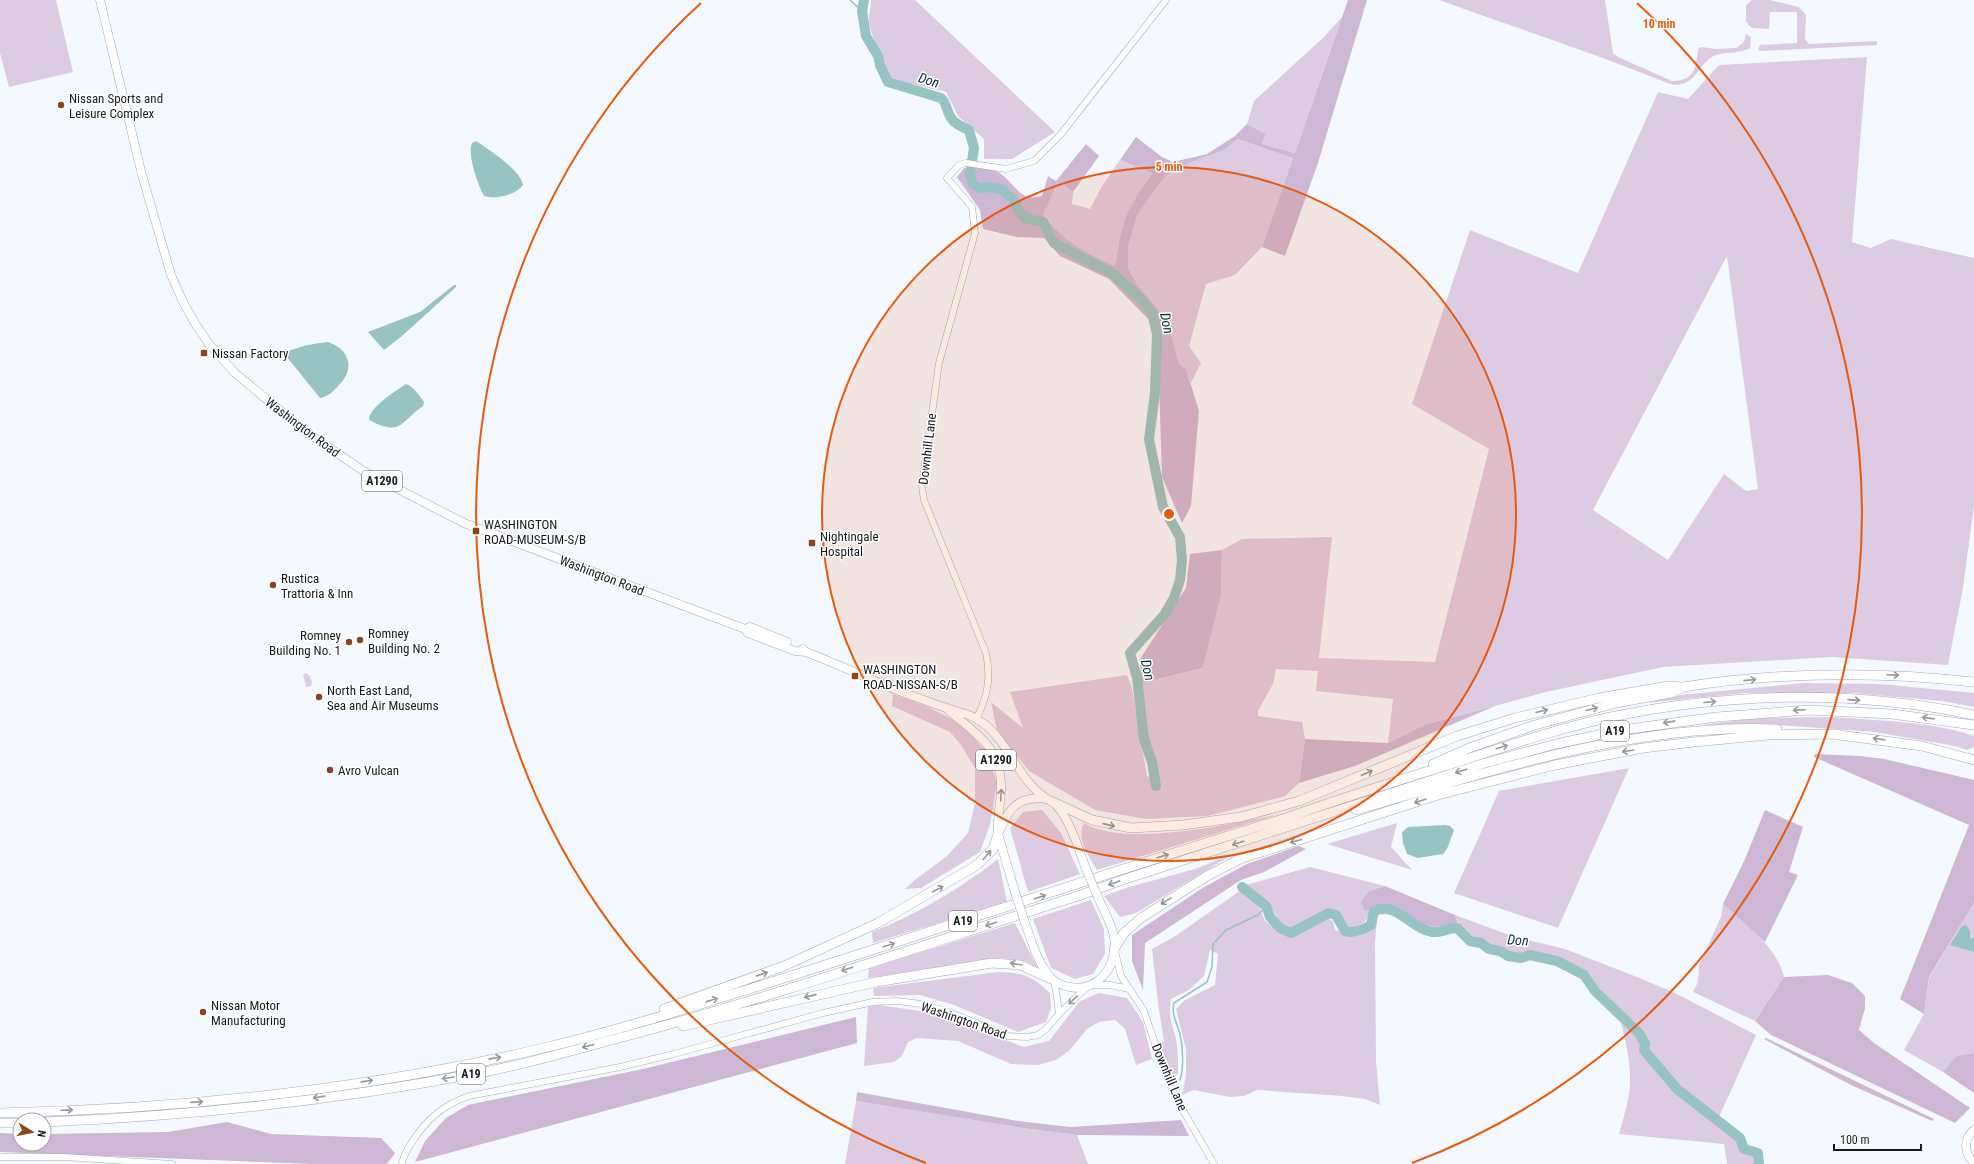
<svg xmlns="http://www.w3.org/2000/svg" width="1974" height="1164" font-family="'Roboto Condensed',sans-serif">
<style>
.green{fill:#ddcbe4;fill-rule:evenodd}
.forest{fill:#cdb7d4}
.water{fill:#97c3c4}
.lines{fill:none;stroke-linecap:round;stroke-linejoin:round}
.stream{stroke:#97c3c4;stroke-width:1.5}
.river{stroke:#97c3c4;stroke-width:10}
.minor-casing{stroke:#a4abb4;stroke-width:7}
.major-casing{stroke:#a4abb4;stroke-width:9}
.highway-casing{stroke:#a4abb4;stroke-width:10}
.minor{stroke:#fff;stroke-width:6}
.major{stroke:#fff;stroke-width:8}
.highway{stroke:#fff;stroke-width:9}
.major-bridge-casing{stroke:#a4abb4;stroke-width:9;stroke-linecap:butt}
.major-bridge{stroke:#fff;stroke-width:8}
.oneway{stroke:#979899}
.ring{fill:none;stroke:#e8590c;stroke-width:2}
.poi-dot{fill:#8a441f;stroke:#fff;stroke-width:1.5}
.labels{text-anchor:middle;stroke-width:3;stroke-linejoin:round;paint-order:stroke}
.shield{fill:#fff;stroke:#5d5f61;stroke-width:1}
.shield-label{font-size:12px;font-weight:bold;fill:#171a1d}
.poi-label{font-size:13px;fill:#171a1d;stroke:#fff;text-anchor:start}
.street-label{font-size:13px;fill:#171a1d;stroke:#fff}
.water-label{font-size:14px;font-style:italic;fill:#073435;stroke:#fff}
.centre{fill:#e8590c;stroke:#fff;stroke-width:2}
.ring-label{font-size:12px;text-anchor:middle;font-weight:bold;fill:#e8590c;stroke:#fff;stroke-width:3;stroke-linejoin:round;paint-order:stroke}
</style>
<rect width="100%" height="100%" fill="#f4f9ff"/>
<path class="green" d="M0,0H56L73,72L9,87L0,53Z
M871,0H915L1055,132L1012,159H984V139L958,116L946,92L902,82L890,77C884,58 870,39 869,19C869,13 871,6 871,0Z
M1439,0H1605L1613,53L1618,57L1672,81C1695,81 1696,67 1698,49L1701,47L1716,49L1736,48L1744,42L1746,34L1751,37L1750,48C1738,55 1720,50 1709,59C1694,72 1693,88 1670,84C1594,53 1516,28 1439,0Z
M1752,0H1770L1799,7L1806,15L1805,39L1809,44L1877,41V45L1762,51L1758,50L1760,45L1797,43V12H1770L1769,29L1752,28L1746,22V5Z
M1342,17L1295,153L1262,144L1266,134L1247,124L1254,101L1324,37Z
M1867,57L1852,242L1871,248L1891,239L1974,258V505L1963,588L1948,665L1832,657L1663,667L1546,692L1424,725L1388,743L1393,699L1316,691L1318,671L1276,669L1273,684L1258,711V716L1302,722L1305,739L1299,783L1285,796L1208,816L1146,819L1095,810L1029,771L997,731L991,702L1023,728L1010,692L1127,675L1132,688L1147,776L1156,781L1144,721L1141,683L1203,668L1221,596L1222,550L1242,539L1332,537L1319,658L1435,662L1489,449L1412,404L1470,230L1578,273L1658,92L1688,99L1719,65ZM1727,256L1758,489L1746,491L1724,474L1668,560L1593,510Z
M1236,139L1293,158L1262,247L1235,275L1206,284L1189,346L1201,363L1191,383L1186,369L1179,364L1168,322L1138,286L1128,268V247L1137,216L1149,198L1166,176L1187,164L1224,150Z
M1120,160L1154,173L1141,189L1120,237L1115,266C1085,253 1064,241 1043,215L1056,187L1060,183L1073,192L1072,204L1090,209L1102,186Z
M307,673C309,677 314,680 311,686L306,687L303,674Z
M1803,683L1880,684L1974,693V707L1942,701L1852,693H1744L1647,703L1681,695Z
M893,694L926,706L960,723L987,752L997,783L990,825L980,852L921,888L905,889L916,879L947,856L968,833L975,803V768L961,745L950,732L892,706Z
M1834,717C1880,721 1930,721 1974,736V747L1967,750L1955,746L1874,732L1764,724L1701,725L1758,718Z
M1629,768L1558,928L1454,893L1499,791Z
M1042,810L1061,833L1080,874L1028,892L1010,828L1023,812Z
M1276,815L1097,870C1089,857 1076,839 1084,823C1125,848 1230,824 1276,815Z
M1397,823L1391,847L1412,870L1327,844Z
M1235,853L1136,913L1120,917L1104,896L1129,887L1195,869Z
M998,859L1007,902L873,943L872,932C917,914 960,889 998,859Z
M1310,867L1385,886L1369,891L1365,911L1374,907C1365,922 1364,927 1346,928L1336,910L1325,912L1290,930L1281,925L1269,903L1246,885Z
M1241,890L1260,908L1265,921L1283,935L1292,936L1329,919L1333,921L1335,930C1357,936 1363,941 1377,921L1375,943L1376,1061L1380,1105L1365,1099L1342,1096L1257,1090L1244,1096L1230,1097L1194,1090L1182,1095L1186,1075V1050L1176,1009L1185,1000L1215,985L1218,954L1210,950L1204,976L1189,990L1171,999C1168,1017 1172,1022 1176,1039C1178,1050 1178,1062 1178,1073L1172,1079L1159,1047L1164,1041L1158,1003L1152,949L1174,937Z
M1091,900L1104,929L1105,954L1093,974L1075,979L1051,968L1033,919Z
M1974,903V1053L1956,1056L1943,1072L1904,1050L1924,1014L1929,978Z
M1723,904C1745,925 1777,946 1784,977L1755,1021L1693,992L1698,982L1699,965L1721,917Z
M1455,915L1512,936L1565,949L1637,977L1675,993L1756,1035L1719,1117L1679,1087L1648,1051L1645,1038L1635,1023L1597,986L1589,973L1553,958L1528,951L1519,954L1509,953L1503,949L1492,948C1478,934 1463,939 1455,915Z
M1015,923L1037,967L1025,961L1000,958L868,978L869,968Z
M998,972C1024,973 1031,975 1050,993L1051,1009L1046,1022L1018,1032L954,1005L920,995L874,996L873,988Z
M1099,993L1127,998L1143,1022L1152,1059L1136,1065L1125,1029L1115,1020L1099,1022L1087,1029L1070,1050L1056,1060L1038,1065L1011,1064L958,1041L917,1038L908,1042L902,1056L894,1062L864,1066L868,1006L879,1005L933,1013L1024,1047L1049,1041L1080,1001Z
M1621,1022L1637,1037L1643,1052L1674,1089L1738,1139L1743,1151L1753,1152L1758,1156L1757,1164H1727L1724,1144L1619,1134C1624,1116 1631,1095 1630,1077C1630,1058 1625,1040 1621,1022Z
M856,1101L1022,1128L1077,1135L1088,1164H845Z"/>
<path class="forest" d="M1348,0H1367L1318,163L1285,256L1262,247L1293,158L1237,139L1224,150L1187,164L1166,176L1149,198L1137,216L1128,247V268L1138,286L1168,321L1179,364L1186,369L1199,411L1191,506L1182,523L1162,477L1158,351L1152,323L1109,279L1060,256L1044,238L1017,237L983,229L980,210L957,177L964,168C974,168 989,167 998,172C1014,181 1019,203 1042,196L1048,176L1056,181L1086,144L1099,156L1073,192L1061,183L1056,187L1043,215C1064,241 1085,253 1115,266L1120,237L1127,214L1141,189L1153,173L1120,160L1136,137L1162,157L1173,162L1207,154L1235,136L1247,124L1266,134L1262,144L1295,153Z
M1222,550L1221,596L1203,668L1141,683L1140,659L1186,588L1190,554Z
M1495,706L1355,766L1299,783L1305,739L1388,743L1424,725Z
M1815,754L1860,756L1884,759L1974,780V903L1929,977L1924,1014L1900,999L1969,825L1814,757Z
M1765,810L1803,827L1789,872L1798,875L1765,942L1723,904L1745,859Z
M1298,846L1306,849L1264,872L1241,880L1145,943L1143,990L1132,961V935L1204,887L1247,864Z
M1385,886L1455,915L1458,924L1435,927L1424,925L1401,909L1383,905L1365,911L1361,902L1369,891Z
M1828,975L1852,983L1865,996V1008L1859,1030L1874,1043L1970,1108L1955,1123L1771,1035L1755,1021L1784,977Z
M856,1017L857,1043L415,1162L425,1141L446,1118L468,1105L643,1069Z
M1766,1038L1934,1119L1932,1121L1851,1085L1764,1039Z
M1974,1053V1093L1943,1072L1956,1056Z
M857,1092L1018,1121L1070,1127L1181,1120L1189,1136L1077,1135L1022,1128L856,1101Z
M227,1122L271,1134L381,1138L395,1153L387,1164H313L0,1152V1133L20,1134V1144H44V1134L168,1132Z"/>
<path class="water" d="M476,141C489,150 520,169 523,185C516,195 495,200 484,196C478,185 467,155 472,143Z
M454,285H456V287L402,336L384,350L368,332L420,312Z
M328,342C351,350 355,370 338,386C333,392 327,397 320,398L286,356L288,351C302,346 314,343 328,342Z
M406,384C414,387 419,395 424,402L423,406C400,422 402,437 369,420C369,407 396,391 406,384Z
M1445,825L1450,826L1454,830L1447,849L1443,854L1418,858L1407,854L1403,843L1402,832L1408,827Z
M1966,925L1970,931V939L1974,938V952L1950,945L1962,926Z"/>
<g class="lines">
<path class="stream" d="M850,0L862,11
M1180,1080C1184,1068 1183,1047 1180,1034C1177,1023 1171,1014 1174,1003L1207,982L1212,967L1213,944L1226,930L1258,915L1266,906"/>
<path class="river" d="M864,0L862,11L866,36L878,56L880,65L888,82L941,98C947,103 946,110 950,116C953,123 962,127 969,130L974,148L970,175L973,184L980,188L990,187L1001,189L1013,199L1020,213L1027,219L1043,222L1054,243L1112,273L1142,300L1152,313L1157,334L1155,393L1149,439L1163,507L1180,537L1182,560L1180,580L1174,598L1164,615L1130,653L1137,678L1144,739L1152,762L1156,786
M1242,887L1266,906L1270,917L1280,928L1291,933L1329,913L1336,915L1345,931C1353,934 1364,929 1371,925L1374,911C1397,901 1411,929 1432,932C1440,933 1449,928 1457,928L1470,941L1481,943L1489,949L1500,951L1508,956L1521,958L1530,955L1557,961L1584,975L1595,991L1639,1033L1645,1044L1644,1050L1677,1089L1740,1138L1744,1149L1758,1153L1759,1164"/>
<g class="minor-casing">
<path id="minor" d="M976,719C988,697 991,677 986,653L924,500L922,486L939,363L975,233L972,207L947,178L959,165L966,163L1006,169L1034,161L1061,134L1166,0
M1115,951L1121,976L1144,1011L1165,1073L1177,1100L1214,1164
M1054,981L1057,997L1059,1014
M1091,985H1110L1129,989
M0,1157H64L172,1164
M402,1164C403,1156 408,1148 412,1142C427,1119 443,1105 469,1096L620,1067L674,1054L823,1013L873,1002L897,1001L921,1004L949,1012L1008,1036L1027,1037L1038,1035L1046,1029L1059,1014L1087,987"/>
</g>
<g class="major-casing">
<path id="major" d="M100,0L142,175L171,275L183,302L196,325L209,344L235,373L306,432L365,472L464,523L745,629L748,633L795,651L806,652
M745,629L750,627L787,642
M803,649L806,652C840,665 873,681 907,694C919,698 931,703 944,707C960,713 967,712 983,723C1011,744 1018,782 1049,800
M947,709C974,733 1002,746 1001,788C1001,802 997,817 998,831
M1015,892L998,834C1005,819 1011,802 1030,799C1036,798 1045,797 1051,801C1068,812 1079,850 1086,869
M1024,920C1031,939 1037,963 1051,978C1056,983 1063,986 1070,987C1096,992 1114,970 1115,945C1115,929 1104,912 1098,897
M1974,1130C1963,1139 1964,1154 1974,1163"/>
</g>
<g class="highway-casing">
<path id="highway" d="M1832,734L1922,746L1974,760
M1433,764L1469,748L1535,725L1616,703L1670,693L1682,688
M1051,801L1092,820L1131,828L1183,825L1241,817L1299,801L1457,736L1515,718L1599,698L1668,686L1683,687C1780,672 1877,671 1974,682
M1356,810C1492,771 1634,723 1777,729
M1114,949L1124,933L1141,918L1207,876L1240,859L1438,795L1555,765L1643,748L1694,742L1768,735L1837,734
M664,1009L784,966L878,923L977,865L993,849L998,834
M683,1026L876,982L992,963L1020,965L1051,979
M0,1113C180,1109 360,1090 535,1050C630,1028 723,997 816,968C973,918 1129,866 1286,818C1339,799 1393,782 1448,765C1502,748 1555,729 1611,717C1729,692 1856,690 1974,715
M44,1122C191,1116 339,1100 484,1072C530,1063 574,1050 619,1038C774,997 926,944 1078,896L1122,880L1485,763L1556,744L1622,730L1717,717L1808,710L1892,714L1974,725
M0,1123H20"/>
</g>
<use href="#minor" class="minor"/>
<use href="#major" class="major"/>
<use href="#highway" class="highway"/>
<g class="major-bridge-casing">
<path id="major-bridge" d="M1086,869L1098,897
M1015,892L1024,920"/>
</g>
<use href="#major-bridge" class="major-bridge"/>
</g>
<defs><path id="oneway-shaft" d="M-6 0H5M1.5-3L5.5 0L1.5 3" fill="none" stroke-width="1.6" stroke-linecap="round" stroke-linejoin="round"/></defs>
<g class="oneway">
<use href="#oneway-shaft" transform="translate(1893 675) rotate(2)"/>
<use href="#oneway-shaft" transform="translate(1750 680) rotate(-6)"/>
<use href="#oneway-shaft" transform="translate(1854 700) rotate(4)"/>
<use href="#oneway-shaft" transform="translate(1710 702) rotate(-5)"/>
<use href="#oneway-shaft" transform="translate(1592 709) rotate(-14)"/>
<use href="#oneway-shaft" transform="translate(1799 710) rotate(178)"/>
<use href="#oneway-shaft" transform="translate(1542 711) rotate(-14)"/>
<use href="#oneway-shaft" transform="translate(1928 718) rotate(-172)"/>
<use href="#oneway-shaft" transform="translate(1669 722) rotate(172)"/>
<use href="#oneway-shaft" transform="translate(1879 739) rotate(-172)"/>
<use href="#oneway-shaft" transform="translate(1502 747) rotate(-17)"/>
<use href="#oneway-shaft" transform="translate(1628 751) rotate(171)"/>
<use href="#oneway-shaft" transform="translate(1461 771) rotate(162)"/>
<use href="#oneway-shaft" transform="translate(1367 773) rotate(-23)"/>
<use href="#oneway-shaft" transform="translate(1001 795) rotate(-87)"/>
<use href="#oneway-shaft" transform="translate(1420 801) rotate(162)"/>
<use href="#oneway-shaft" transform="translate(1109 825) rotate(13)"/>
<use href="#oneway-shaft" transform="translate(1296 841) rotate(165)"/>
<use href="#oneway-shaft" transform="translate(1238 843) rotate(162)"/>
<use href="#oneway-shaft" transform="translate(987 855) rotate(-50)"/>
<use href="#oneway-shaft" transform="translate(1163 856) rotate(-17)"/>
<use href="#oneway-shaft" transform="translate(1114 883) rotate(160)"/>
<use href="#oneway-shaft" transform="translate(938 889) rotate(-28)"/>
<use href="#oneway-shaft" transform="translate(1040 897) rotate(-18)"/>
<use href="#oneway-shaft" transform="translate(1166 901) rotate(149)"/>
<use href="#oneway-shaft" transform="translate(991 924) rotate(162)"/>
<use href="#oneway-shaft" transform="translate(889 945) rotate(-18)"/>
<use href="#oneway-shaft" transform="translate(1016 964) rotate(-170)"/>
<use href="#oneway-shaft" transform="translate(847 969) rotate(162)"/>
<use href="#oneway-shaft" transform="translate(762 974) rotate(-19)"/>
<use href="#oneway-shaft" transform="translate(810 996) rotate(167)"/>
<use href="#oneway-shaft" transform="translate(712 1000) rotate(-17)"/>
<use href="#oneway-shaft" transform="translate(1073 1000) rotate(137)"/>
<use href="#oneway-shaft" transform="translate(588 1046) rotate(165)"/>
<use href="#oneway-shaft" transform="translate(495 1058) rotate(-11)"/>
<use href="#oneway-shaft" transform="translate(448 1078) rotate(171)"/>
<use href="#oneway-shaft" transform="translate(367 1081) rotate(-8)"/>
<use href="#oneway-shaft" transform="translate(319 1097) rotate(172)"/>
<use href="#oneway-shaft" transform="translate(197 1102) rotate(-4)"/>
<use href="#oneway-shaft" transform="translate(67 1110) rotate(-2)"/>
</g>
<circle cx="1169" cy="514" r="347" fill="#e8590c" fill-opacity=".12"/>
<g class="ring">
<circle cx="1169" cy="514" r="347"/>
<path d="M926 1163A693 693 0 0 1 701 3M1637 3A693 693 0 0 1 1412 1163"/>
</g>
<g class="poi-dot">
<circle cx="61" cy="105" r="4"/>
<rect x="200" y="349" width="8" height="8" rx="2"/>
<rect x="472" y="527" width="8" height="8" rx="2"/>
<rect x="808" y="539" width="8" height="8" rx="2"/>
<circle cx="273" cy="585" r="4"/>
<circle cx="360" cy="640" r="4"/>
<circle cx="349" cy="642" r="4"/>
<rect x="851" y="672" width="8" height="8" rx="2"/>
<circle cx="319" cy="697" r="4"/>
<circle cx="330" cy="770" r="4"/>
<circle cx="203" cy="1012" r="4"/>
</g>
<g class="labels">
<g class="shield">
<rect x="362" y="471" width="40" height="20" rx="3"/>
<rect x="1601" y="721" width="28" height="20" rx="3"/>
<rect x="976" y="750" width="40" height="20" rx="3"/>
<rect x="949" y="911" width="28" height="20" rx="3"/>
<rect x="457" y="1064" width="28" height="20" rx="3"/>
</g>
<g class="shield-label">
<text x="382" y="485">A1290</text>
<text x="1615" y="735">A19</text>
<text x="996" y="764">A1290</text>
<text x="963" y="925">A19</text>
<text x="471" y="1078">A19</text>
</g>
<g class="poi-label">
<text x="69" y="103">Nissan Sports and<tspan x="69" dy="15">Leisure Complex</tspan></text>
<text x="212" y="358">Nissan Factory</text>
<text x="484" y="529">WASHINGTON<tspan x="484" dy="15">ROAD-MUSEUM-S/B</tspan></text>
<text x="820" y="541">Nightingale<tspan x="820" dy="15">Hospital</tspan></text>
<text x="281" y="583">Rustica<tspan x="281" dy="15">Trattoria &amp; Inn</tspan></text>
<text x="368" y="638">Romney<tspan x="368" dy="15">Building No. 2</tspan></text>
<text x="341" y="640" text-anchor="end">Romney<tspan x="341" dy="15">Building No. 1</tspan></text>
<text x="863" y="674">WASHINGTON<tspan x="863" dy="15">ROAD-NISSAN-S/B</tspan></text>
<text x="327" y="695">North East Land,<tspan x="327" dy="15">Sea and Air Museums</tspan></text>
<text x="338" y="775">Avro Vulcan</text>
<text x="211" y="1010">Nissan Motor<tspan x="211" dy="15">Manufacturing</tspan></text>
</g>
<g class="street-label">
<text transform="translate(303 427) rotate(37)" y="5">Washington Road</text>
<text transform="translate(927 449) rotate(-83)" y="5">Downhill Lane</text>
<text transform="translate(602 575) rotate(21)" y="5">Washington Road</text>
<text transform="translate(964 1020) rotate(19)" y="5">Washington Road</text>
<text transform="translate(1170 1077) rotate(67)" y="5">Downhill Lane</text>
</g>
<g class="water-label">
<text transform="translate(929 80) rotate(17)" y="5">Don</text>
<text transform="translate(1167 323) rotate(78)" y="5">Don</text>
<text transform="translate(1148 670) rotate(77)" y="5">Don</text>
<text transform="translate(1518 940) rotate(4)" y="5">Don</text>
</g>
</g>
<circle cx="1169" cy="514" r="6" class="centre"/>
<g class="ring-label">
<text x="1659" y="28">10 min</text>
<text x="1169" y="171">5 min</text>
</g>
<g transform="translate(32 1132) rotate(100)"><circle r="19" fill="#ffffff" stroke="#a2a3a5"/>
<path d="M0-3L7 15L0 10L-7 15Z" fill="#8a441f"/>
<text y="-6" font-size="11" font-weight="bold" text-anchor="middle" fill="#171a1d">N</text>
</g>
<path d="M1834 1144v6h87v-6" fill="none" stroke="#171a1d" stroke-width="2"/>
<text x="1840" y="1144" font-size="12" fill="#171a1d" stroke="#ffffff" stroke-width="3" paint-order="stroke">100 m</text>
</svg>
